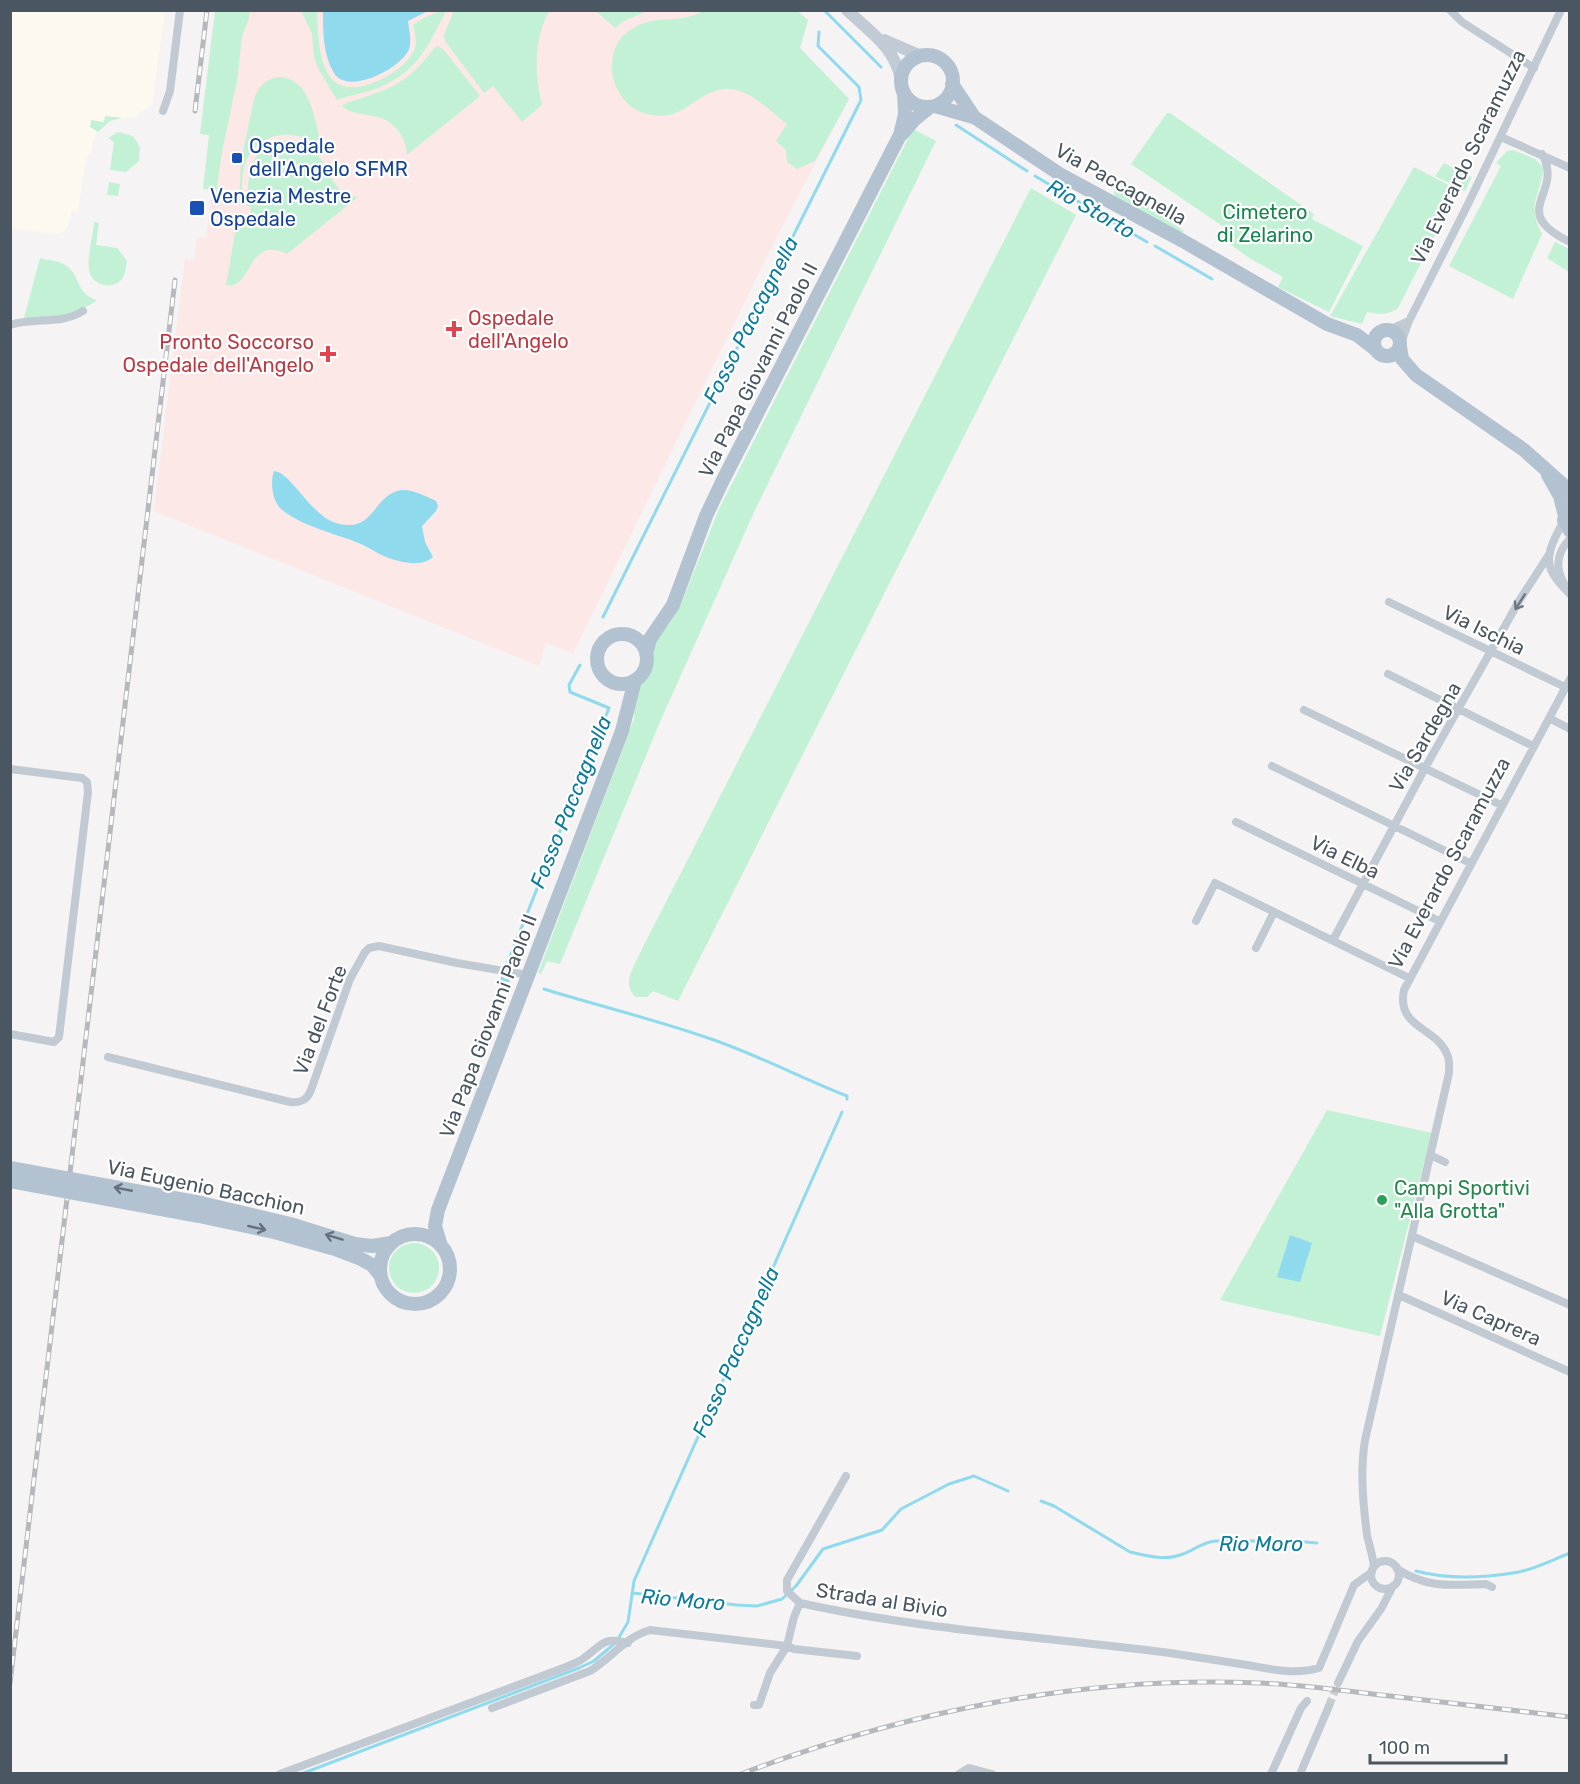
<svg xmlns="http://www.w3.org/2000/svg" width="1580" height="1784" font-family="Rubik,sans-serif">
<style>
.commercial{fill:#fdf9ef}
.medical{fill:#fce8e6}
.green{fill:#c3f1d5}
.water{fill:#90daee}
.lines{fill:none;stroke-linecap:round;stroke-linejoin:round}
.stream{stroke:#90daee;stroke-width:3}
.minor-tunnel{stroke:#caccce;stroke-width:8;stroke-dasharray:8 4;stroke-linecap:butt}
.minor{stroke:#c1cad2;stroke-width:8}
.secondary{stroke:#c1cbd6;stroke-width:12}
.primary{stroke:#b3c2d1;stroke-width:14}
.rail-casing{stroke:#b5b8bd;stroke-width:5}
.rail{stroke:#fff;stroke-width:3;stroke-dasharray:9;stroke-linecap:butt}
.primary-bridge{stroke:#b3c2d1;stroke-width:14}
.oneway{stroke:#6e7983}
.oneway2{stroke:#64717d}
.transit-dot{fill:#1a4fb4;stroke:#fff;stroke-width:2}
.health-dot{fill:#e0444e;stroke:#fff;stroke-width:2}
.leisure-dot{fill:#2e9e5b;stroke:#fff;stroke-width:2}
.labels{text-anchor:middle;stroke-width:4.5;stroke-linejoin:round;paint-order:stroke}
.transit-label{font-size:20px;fill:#164399;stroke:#fff;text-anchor:start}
.street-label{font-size:20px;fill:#4a5661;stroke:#fff}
.park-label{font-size:20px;fill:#17864f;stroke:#fff}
.health-label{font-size:20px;fill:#be3a42;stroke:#fff;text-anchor:start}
.leisure-label{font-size:20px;fill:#27864d;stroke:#fff;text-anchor:start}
.water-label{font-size:21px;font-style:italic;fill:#0c7c9b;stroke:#fff}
</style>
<rect width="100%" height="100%" fill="#f5f3f3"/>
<path class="commercial" d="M11,11H165L152,105L134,117L110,121L99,129L94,138L92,149L86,159L78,212L72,211L68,226L63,232L58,234L11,229Z"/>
<path class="medical" d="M797,10L808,20L800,48L849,99L772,246L573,653L546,643L539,666L154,511L185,259L195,260L197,238H206L212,190L203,189L209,135L200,134L215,11Z"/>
<path class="green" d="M454,10L549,11C534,40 534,73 542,105L522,122L493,86L484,93L445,41L444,35Z
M215,11H250L248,21L242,37L237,81L222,152L215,202L211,201L212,190L203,189L209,135L200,134Z
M301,11H317C318,30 318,61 331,78C350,103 407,72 415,48C417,40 415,33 413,25C419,20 438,10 446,11C426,50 417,73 373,90C361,94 349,95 337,100L319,70L314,57L312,33Z
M596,11H647L622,22L615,28Z
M703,11H797L808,20L800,48L849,99L815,161L797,169L787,162L786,150L776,141L787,124C770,111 751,90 729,89C699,87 686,121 653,115C644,114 635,110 628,104C618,94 612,81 612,67C612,55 616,41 625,34C654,10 676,27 703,11Z
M438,46L444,50L480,96L407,155C406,135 393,119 373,116C361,113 353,115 342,106L346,103C389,89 406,86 435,47Z
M280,77C312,79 315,123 322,148C297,127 257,130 245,164C240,176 244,194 239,204L241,161L254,99C259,86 266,78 280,77Z
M1167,113H1170L1314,214L1312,219L1363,246L1329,312L1278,287L1283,277L1249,258L1219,236L1224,227L1131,164Z
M105,116L123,118L110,121L98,132L90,127L91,120L104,122Z
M913,129L936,141L755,510L659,724L560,964L547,961L541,974L538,973L634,719V703L639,683L649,669L650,653L655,640L670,623L681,604L719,509Z
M118,132L133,136L140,147L139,161L126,172L110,170L114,142L108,138Z
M292,140C336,151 319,190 358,197L287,254C247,234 253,290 226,285L237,221L249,222L251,207L247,206C248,171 250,142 292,140Z
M1513,150L1535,159L1543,167C1542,197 1525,201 1542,234L1513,299L1449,266L1501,166L1496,163L1507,151Z
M1444,163L1472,177L1465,191L1435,176Z
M1414,167L1458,190L1398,308C1387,316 1379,314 1367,312L1362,324L1330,316Z
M109,182L120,184L118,196L107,195Z
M1117,186L1184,231L1181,233L1115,197L1114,190Z
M1031,188L1076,215L678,1001L653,991L647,997H636C620,984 635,966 641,951Z
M94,222L99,223L96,245L117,248L127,261C126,267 125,274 122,279C112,291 91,285 89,270C87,255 93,237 94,222Z
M1555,242L1569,249V272L1547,258Z
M40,258C49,261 60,260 68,267C81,278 76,293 96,300L95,302L65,318H24Z
M1327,1110L1432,1133L1380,1336L1220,1300Z
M389 1268a25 25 0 1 1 50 0a25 25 0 1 1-50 0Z"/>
<path class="water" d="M323,11V10L428,11L408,21C409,30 412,40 409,49C402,68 348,96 334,73C323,55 323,33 323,11Z
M274,471C291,472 310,515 336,523C373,534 372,499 397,491C409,487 425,496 436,501L438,506L436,511L422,526L425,542L433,557C424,565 411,564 399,561C385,558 373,550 361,544C337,534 301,526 281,509C272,500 270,482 274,471Z
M1290,1235L1312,1243L1300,1282L1277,1277Z"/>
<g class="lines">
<path class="stream" d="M824,10L881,67
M956,125L1027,171
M1035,176L1147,242
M1155,246L1212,279
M603,617L861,100L859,87L818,46L819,32
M507,964L609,708L570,692L569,685L580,665
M504,974L502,979L508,981
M544,989C599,1006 657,1020 711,1039C758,1055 801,1078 847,1096V1099
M1041,1501L1054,1506L1130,1552C1147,1556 1166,1561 1183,1554C1194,1550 1203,1542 1215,1541H1293L1317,1543
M1416,1571C1446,1579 1481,1578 1513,1573C1531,1571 1552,1560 1570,1553
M633,1593L737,1605L757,1606L782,1599L796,1586L823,1549L882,1530L901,1509L949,1484L974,1476L1008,1491
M618,1639L628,1622L634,1581L842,1112
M301,1774L579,1668L594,1661L614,1644"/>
<path class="minor-tunnel" d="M1329,1706L1338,1683"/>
<path class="minor" d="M1450,10L1462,22L1534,68
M163,111L170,91L180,10
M1501,137L1570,168
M1542,154C1565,194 1506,211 1570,242
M10,325C35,317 61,325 83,311
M1389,330L1409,321
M1401,343L1409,321L1469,202L1561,10
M1564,520C1546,555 1540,565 1570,594
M1565,585C1555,569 1556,553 1570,539
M1389,602L1565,687
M1388,674L1533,746
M1304,710L1501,805
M1549,718L1570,729
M1272,766L1470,863
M10,769L82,778L87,782L88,792L59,1037L54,1042L10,1034
M1236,822L1439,921
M1196,921L1215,883L1409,978
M1333,940L1425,768L1519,601L1550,553
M1256,948L1274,912
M108,1057L290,1102C301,1103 307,1100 311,1090L350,979L365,952L369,948L379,946L457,963L528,975
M1430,1155L1445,1162
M1412,1236L1570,1305
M1399,1295L1570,1372
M1371 1575a14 14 0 1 1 28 0a14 14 0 1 1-28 0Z
M1374,1567C1373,1556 1369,1545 1367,1535C1363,1503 1360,1471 1365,1440L1449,1073C1449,1067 1450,1060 1447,1054C1436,1027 1396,1028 1404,990L1570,679
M1397,1569C1429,1589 1451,1585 1486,1584L1492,1587
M800,1603L787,1591V1580L846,1476
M1338,1683L1358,1641L1381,1609L1393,1586
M754,1705H759L770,1673L787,1646L794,1649L857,1656
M492,1708L590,1671C610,1659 627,1636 650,1630L787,1646L794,1617L800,1603C921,1630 1047,1637 1170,1653C1196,1657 1221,1661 1247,1665C1270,1669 1295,1675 1319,1668L1354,1585L1372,1572
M280,1774L566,1667C572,1664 579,1662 584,1658C602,1645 603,1636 628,1643
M959,1774L969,1768L992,1774
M1271,1774L1301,1708L1307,1701
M1300,1774L1329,1706"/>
<path class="secondary" d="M847,10C870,32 895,47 901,80
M884,40L921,56"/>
<path class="primary" d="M901 81a26 26 0 1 1 52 0a26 26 0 1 1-52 0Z
M952,84L974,117L1061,175L1183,241L1327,324L1357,335L1375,349
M935,106L973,117
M902,134L915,119L930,107
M1374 343a13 13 0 1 1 26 0a13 13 0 1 1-26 0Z
M1400,347L1402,359L1416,375L1524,450L1570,491
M1548,475L1560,496L1565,516
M1568,510L1564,520L1570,531
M597 659a25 25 0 1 1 50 0a25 25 0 1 1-50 0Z
M646,653L650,639L673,605L706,516L723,480L900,135L905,114L904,93
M201,1203L290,1224L355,1244L372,1246L391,1243
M199,1216L274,1232L335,1249L361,1259L372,1265L380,1275
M380 1269a35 35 0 1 1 70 0a35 35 0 1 1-70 0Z
M441,1246L435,1226L438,1210L622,731L635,680"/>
<g class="rail-casing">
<path id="rail" d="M195,111L207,10
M10,1683L175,280
M741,1774C904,1712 1084,1675 1259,1683C1303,1685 1346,1691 1390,1696C1450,1703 1510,1710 1570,1717"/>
</g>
<use href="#rail" class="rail"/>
<path class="primary-bridge" d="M10,1168L201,1203
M10,1181L199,1216"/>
</g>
<defs><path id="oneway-shaft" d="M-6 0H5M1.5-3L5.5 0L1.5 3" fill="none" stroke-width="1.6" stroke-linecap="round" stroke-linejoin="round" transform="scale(1.5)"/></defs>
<use class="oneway" href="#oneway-shaft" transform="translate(1520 602) rotate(122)"/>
<g class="oneway2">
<use href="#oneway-shaft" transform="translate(123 1189) rotate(-169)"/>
<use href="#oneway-shaft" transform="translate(257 1228) rotate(13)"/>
<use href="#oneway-shaft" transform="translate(334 1237) rotate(-163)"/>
</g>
<g class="transit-dot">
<rect x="231" y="152" width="12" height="12" rx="3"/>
<rect x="189" y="200" width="16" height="16" rx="3"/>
</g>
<g class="health-dot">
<path d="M451 320h6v6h6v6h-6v6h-6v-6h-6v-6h6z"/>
<path d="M325 345h6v6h6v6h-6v6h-6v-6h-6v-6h6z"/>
</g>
<circle class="leisure-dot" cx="1382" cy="1200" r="6"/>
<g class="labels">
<g class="transit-label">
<text x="249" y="153">Ospedale<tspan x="249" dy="23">dell'Angelo SFMR</tspan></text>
<text x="210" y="203">Venezia Mestre<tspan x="210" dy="23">Ospedale</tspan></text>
</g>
<g class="street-label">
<text transform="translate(1468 157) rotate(-64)" y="7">Via Everardo Scaramuzza</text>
<text transform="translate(1121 184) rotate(29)" y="7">Via Paccagnella</text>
<text transform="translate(758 370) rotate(-63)" y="7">Via Papa Giovanni Paolo II</text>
<text transform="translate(1484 630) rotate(26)" y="7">Via Ischia</text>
<text transform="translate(1425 737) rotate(-60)" y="7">Via Sardegna</text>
<text transform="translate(1345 857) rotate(26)" y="7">Via Elba</text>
<text transform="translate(1449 863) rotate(-62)" y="7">Via Everardo Scaramuzza</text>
<text transform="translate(320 1020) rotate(-69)" y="7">Via del Forte</text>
<text transform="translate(488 1026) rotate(-69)" y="7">Via Papa Giovanni Paolo II</text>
<text transform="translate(206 1187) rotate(12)" y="7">Via Eugenio Bacchion</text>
<text transform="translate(1491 1318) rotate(24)" y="7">Via Caprera</text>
<text transform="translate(882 1600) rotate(9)" y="7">Strada al Bivio</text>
</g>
<g class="park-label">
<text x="1265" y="219">Cimetero<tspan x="1265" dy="23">di Zelarino</tspan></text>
</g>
<g class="health-label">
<text x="468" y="325">Ospedale<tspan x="468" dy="23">dell'Angelo</tspan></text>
<text x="314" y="349" text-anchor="end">Pronto Soccorso<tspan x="314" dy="23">Ospedale dell'Angelo</tspan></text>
</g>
<g class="leisure-label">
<text x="1394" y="1195">Campi Sportivi<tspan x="1394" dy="23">"Alla Grotta"</tspan></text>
</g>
<g class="water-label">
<text transform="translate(1091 209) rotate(30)" y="7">Rio Storto</text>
<text transform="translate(751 320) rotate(-63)" y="7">Fosso Paccagnella</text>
<text transform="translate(571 802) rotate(-68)" y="7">Fosso Paccagnella</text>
<text transform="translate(736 1352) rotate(-66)" y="7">Fosso Paccagnella</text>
<text x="1261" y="1551">Rio Moro</text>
<text transform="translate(683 1600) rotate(5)" y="7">Rio Moro</text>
</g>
</g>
<rect width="1580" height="1784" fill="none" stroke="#4a5661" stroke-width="24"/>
<path d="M1370 1754v9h136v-9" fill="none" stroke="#4a5661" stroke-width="3"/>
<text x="1379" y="1754" font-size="18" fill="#4a5661" stroke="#ffffff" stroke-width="4.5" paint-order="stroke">100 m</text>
</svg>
